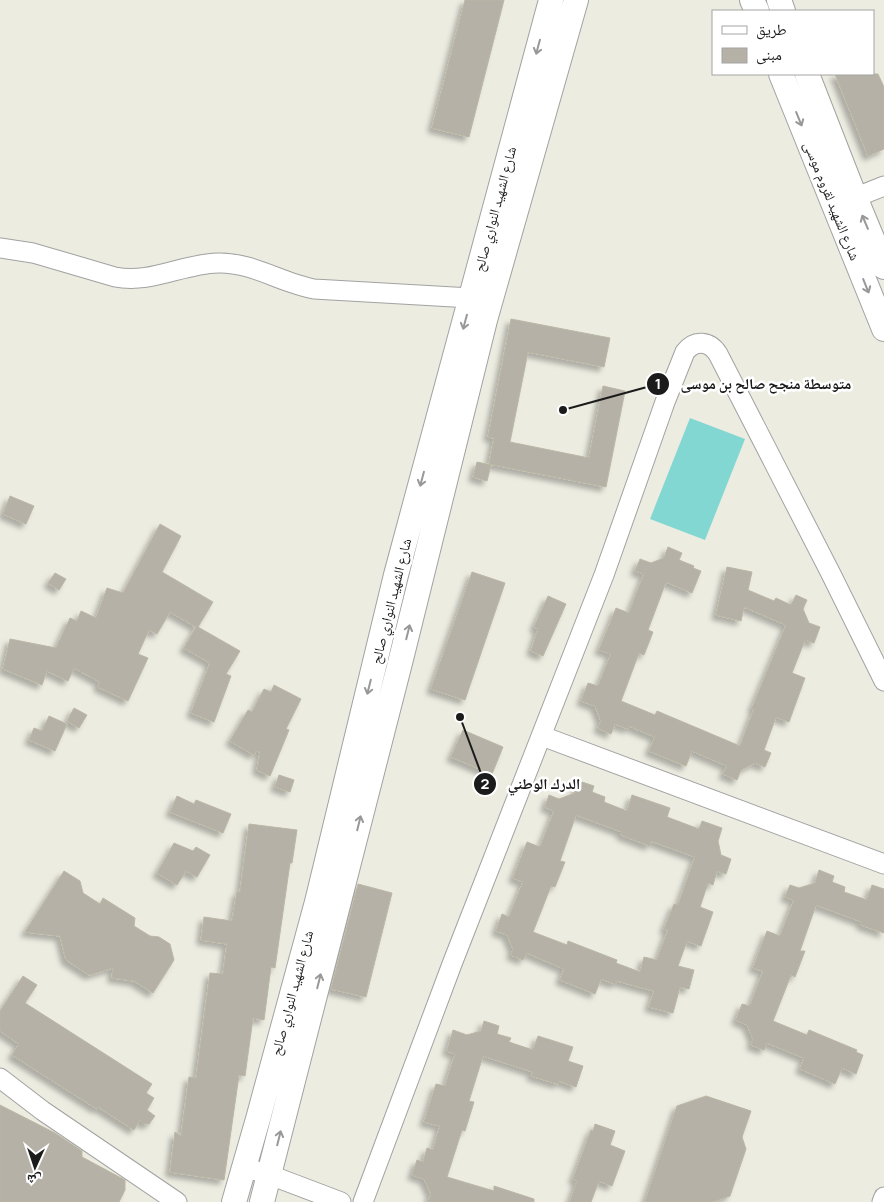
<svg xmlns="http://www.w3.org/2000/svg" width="884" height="1202" font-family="Manrope,'Noto Naskh Arabic',sans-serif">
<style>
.pitch{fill:#83d7d3}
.building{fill:#b5b1a7;stroke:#bcb7a4;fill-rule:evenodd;filter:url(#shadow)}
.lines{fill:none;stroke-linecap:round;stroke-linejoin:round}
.minor-casing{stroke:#a2a2a2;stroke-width:21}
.tertiary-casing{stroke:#a2a2a2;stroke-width:26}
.minor{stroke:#fff;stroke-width:19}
.tertiary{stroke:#fff;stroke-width:24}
.oneway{stroke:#989898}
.labels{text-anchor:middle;stroke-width:5;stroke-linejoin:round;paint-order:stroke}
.street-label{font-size:14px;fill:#1b1b1b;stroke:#fff}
.leader{fill:none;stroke:#1b1b1b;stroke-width:2}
.callout-dot{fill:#1b1b1b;stroke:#fff;stroke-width:2}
.mark-label{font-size:15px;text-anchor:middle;font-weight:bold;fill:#fff}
.callout-label{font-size:15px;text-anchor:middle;font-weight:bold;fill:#1b1b1b;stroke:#fff;stroke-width:5;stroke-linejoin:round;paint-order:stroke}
</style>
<defs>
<filter id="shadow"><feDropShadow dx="-4.5" dy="4.5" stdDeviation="2.5" flood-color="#0004"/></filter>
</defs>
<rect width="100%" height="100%" fill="#ecece1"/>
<path class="pitch" d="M690,418L745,439L705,540L650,519Z"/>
<path class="building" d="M465,0H504L469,137L432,128Z
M835,74H878L884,87V149L868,156Z
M511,319L610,338L604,367L528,352L510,442L589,458L603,386L625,391L606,487L489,464L494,438L488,437Z
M477,462L491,465L487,481L473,477Z
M10,496L34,506L26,524L3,514Z
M160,524L181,536L162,572L213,602L198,627L240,651L226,674L231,676L214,722L191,713L210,663L184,648L196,627L170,612L157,634L149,630L138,654L148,658L128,701L98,687L100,682L74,668L68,681L47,671L42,685L3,669L10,639L56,648L70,618L77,621L81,611L96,618L107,588L123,593Z
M668,547L682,553L679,560L694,566L693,568L701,571L692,593L666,582L648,630L653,632L644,655L639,653L621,701L655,715L657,711L740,746L754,709L752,708L786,625L744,607L741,621L716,615L727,567L752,572L748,590L774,601L776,598L791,605L796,595L807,600L803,609L809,623L820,627L814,643L805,640L792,673L805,678L789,722L776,717L764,750L771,753L765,767L755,763L741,770L737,780L723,774L727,766L692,751L686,766L649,751L655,737L629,726L628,729L615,724L611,734L598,728L601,721L595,706L581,701L588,683L598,686L611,654L599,650L616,608L629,613L644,574L635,571L640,559L651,563L664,558Z
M472,572L505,583L465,700L431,689Z
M55,573L66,579L59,590L48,583Z
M548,596L566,604L543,656L531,651L538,629L534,627Z
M274,685L301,699L286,729L289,730L270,776L257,770L260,752L256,751L254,755L230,741L248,710L252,712L264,689L271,692Z
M74,708L87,715L79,728L67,721Z
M49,716L67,724L55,751L29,740L34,728L42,731Z
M463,730L503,747L492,774L451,757Z
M279,775L294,780L290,792L275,787Z
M579,781L594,786L592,792L605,797L604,802L627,811L632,795L670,808L667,817L699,829L702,821L722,828L718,841L721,855L731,859L726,874L717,871L713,885L708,883L700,907L713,912L701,946L687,941L678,966L694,970L689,989L680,987L673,1013L649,1007L654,991L617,981L615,984L601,979L595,994L560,980L564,969L527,953L523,960L511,955L513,949L507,935L496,931L502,914L509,917L523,882L513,878L527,842L540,847L554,811L545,807L549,795L559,799L575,793ZM576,815L622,832L621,835L650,846L651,841L695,857L678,905L674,904L664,929L668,930L657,960L644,957L640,972L616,963L617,960L568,941L567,945L533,932L551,886L555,887L565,862L560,861Z
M177,796L194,804L196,800L231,814L223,833L170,812Z
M249,824L297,830L292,863H290L275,968L271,967L264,1020L253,1018L245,1076L239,1075L224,1180L170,1172L175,1132L181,1136L189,1077L196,1078L210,973L223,974L227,944L201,940L204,917L232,921L237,892H240Z
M174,843L193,851L196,847L210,855L197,877L186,871L177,885L157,873Z
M819,870L834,876L832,882L845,887L844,892L867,900L872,885L884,889V933L861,925L862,922L816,905L800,951H805L795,977L791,975L773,1021L807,1035L809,1030L857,1050L856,1052L863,1055L856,1074L842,1068L835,1084L800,1069L804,1058L767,1043L764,1050L751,1045L753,1039L747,1025L736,1020L742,1004L750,1006L763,971L753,968L767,931L780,936L794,900L785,897L790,885L799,888L815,883Z
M64,871L80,881L83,893L100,904L103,898L135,918L134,926L150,936L159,937L170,944L174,960L153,993L134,981L112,978L113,968L89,975L66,960L60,936L25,932Z
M358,884L392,893L366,997L331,989Z
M23,976L37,985L25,1003L152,1084L146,1093L154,1098L147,1110L155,1116L149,1124H144L140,1120L134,1130L98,1107L97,1109L12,1055L19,1044L0,1031V1011Z
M484,1021L499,1026L497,1034L511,1038L509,1042L533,1050L538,1036L573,1047L568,1061L583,1066L576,1087L559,1081L558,1084L531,1076L533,1072L483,1056L469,1101L474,1102L465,1131L462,1130L447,1177L494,1191V1186L534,1199V1202H428L431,1194L424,1179L412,1175L417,1160L423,1162L427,1148L433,1150L440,1126L424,1122L436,1084L445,1086L455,1054L447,1051L453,1030L467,1035L481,1031Z
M706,1096L751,1111L742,1137L746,1149L730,1196L712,1202H645L677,1106Z
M0,1105L55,1133L82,1151V1157L125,1180V1190L119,1202H0Z
M595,1124L615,1131L610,1145L625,1151L612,1186L599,1181L591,1202H570L577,1181L573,1179L591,1130L593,1131Z"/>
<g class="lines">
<g class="minor-casing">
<path id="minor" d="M844,202L884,186
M0,248L33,253L115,277C152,284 181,264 218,263C252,262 281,283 314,289L471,298
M542,736L884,864
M0,1078L43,1111L177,1202
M244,1167L270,1175L341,1202
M363,1202L452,964L604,575L665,402L685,352C695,339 710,341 718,354L830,572L884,681
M882,1202L884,1197"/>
</g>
<g class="tertiary-casing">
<path id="tertiary" d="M752,0L757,11
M779,0L783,11
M781,74L884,329
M807,74L855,197L884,267
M234,1202L258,1119L317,902L396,575L551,0
M262,1202L401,659L485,320L576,0"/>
</g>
<use href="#minor" class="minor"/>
<use href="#tertiary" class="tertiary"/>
</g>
<defs><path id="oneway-shaft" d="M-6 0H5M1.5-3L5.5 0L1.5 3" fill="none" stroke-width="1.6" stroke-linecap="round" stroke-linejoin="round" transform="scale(1.25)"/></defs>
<g class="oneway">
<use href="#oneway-shaft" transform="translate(538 47) rotate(105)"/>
<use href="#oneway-shaft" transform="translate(799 119) rotate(68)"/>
<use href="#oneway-shaft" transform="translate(865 222) rotate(-113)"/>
<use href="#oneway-shaft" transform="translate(866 286) rotate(68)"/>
<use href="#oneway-shaft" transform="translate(465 322) rotate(105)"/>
<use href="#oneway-shaft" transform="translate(422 479) rotate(105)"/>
<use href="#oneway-shaft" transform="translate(408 632) rotate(-76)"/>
<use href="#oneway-shaft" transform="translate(369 687) rotate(104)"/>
<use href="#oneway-shaft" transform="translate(359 823) rotate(-76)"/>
<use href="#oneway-shaft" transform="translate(319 981) rotate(-76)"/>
<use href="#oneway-shaft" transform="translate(279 1138) rotate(-76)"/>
</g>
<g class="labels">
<g class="street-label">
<text transform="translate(832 201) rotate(68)" y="5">شارع الشهيد لقروم موسى</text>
<text transform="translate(495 209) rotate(-75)" y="5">شارع الشهيد النواري صالح</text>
<text transform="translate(391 601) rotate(-76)" y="5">شارع الشهيد النواري صالح</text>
<text transform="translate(292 993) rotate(-75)" y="5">شارع الشهيد النواري صالح</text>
</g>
</g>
<path class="leader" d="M563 410L658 384M460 717L485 784"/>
<g class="callout-dot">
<circle cx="563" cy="410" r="5"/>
<circle cx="460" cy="717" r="5"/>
<circle cx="658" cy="384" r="12"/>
<circle cx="485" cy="784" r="12"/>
</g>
<g class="mark-label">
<text x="658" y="389">1</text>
<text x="485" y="789">2</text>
</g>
<g class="callout-label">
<text x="766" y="389">متوسطة منجح صالح بن موسى</text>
<text x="544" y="789">الدرك الوطني</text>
</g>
<rect x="712" y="10" width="162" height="65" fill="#ffffff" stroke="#a4a4a4"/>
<rect x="722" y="26" width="25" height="8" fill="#ffffff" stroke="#a4a4a4"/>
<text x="756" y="35" font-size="15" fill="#1b1b1b">طريق</text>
<rect x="722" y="48" width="25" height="15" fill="#b5b1a7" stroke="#a4a4a4"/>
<text x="756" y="60" font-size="15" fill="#1b1b1b">مبنى</text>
<g transform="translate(35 1167) rotate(183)" stroke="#ffffff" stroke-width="4" paint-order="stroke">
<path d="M0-4L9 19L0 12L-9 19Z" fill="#1b1b1b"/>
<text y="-8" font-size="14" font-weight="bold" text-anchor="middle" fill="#1b1b1b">ش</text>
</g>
</svg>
